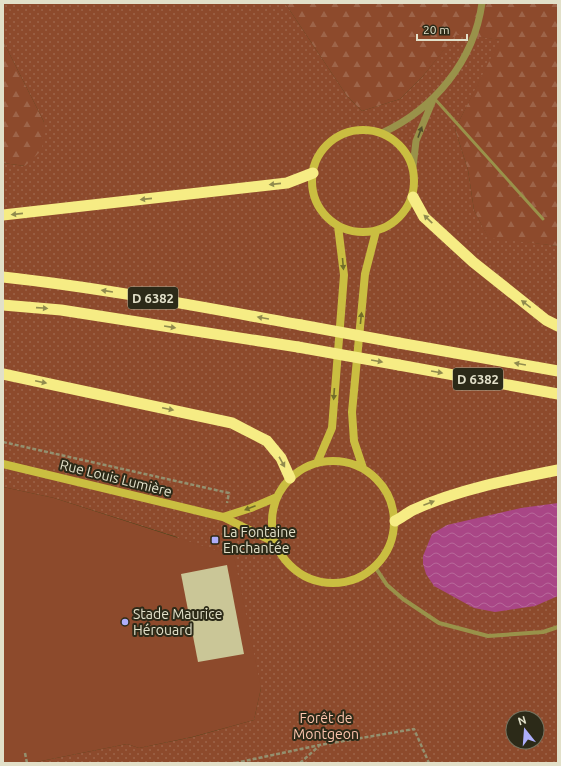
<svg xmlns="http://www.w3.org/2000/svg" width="561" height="766" viewBox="0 0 561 766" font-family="Ubuntu,sans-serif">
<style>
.grass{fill:url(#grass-dots);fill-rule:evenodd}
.forest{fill:url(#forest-firs)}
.garden{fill:#8d4a2c}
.water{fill:url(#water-waves)}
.building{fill:#cac697}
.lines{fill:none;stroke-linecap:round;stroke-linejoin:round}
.path{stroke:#94906f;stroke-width:2.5;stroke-dasharray:4 2;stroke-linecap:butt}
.service{stroke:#99924a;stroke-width:3}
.minor{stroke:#99924a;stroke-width:4}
.tertiary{stroke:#99924a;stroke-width:7}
.secondary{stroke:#cabe41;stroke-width:8}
.trunk{stroke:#f6ec84;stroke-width:11}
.trunk-bridge{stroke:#f6ec84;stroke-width:11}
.oneway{fill:#524e2a}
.oneway2{fill:#918b4e}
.oneway3{fill:#736d2a}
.poi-dot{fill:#aeaefa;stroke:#2c2a18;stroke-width:1.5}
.labels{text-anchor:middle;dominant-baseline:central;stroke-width:4;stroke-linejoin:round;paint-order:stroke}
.shield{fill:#2c2a18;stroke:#aba994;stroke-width:1}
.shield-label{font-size:13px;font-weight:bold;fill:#e2e0c9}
.street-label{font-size:14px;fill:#e2e0c9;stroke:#2c2a18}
.poi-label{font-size:14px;fill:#e2e0c9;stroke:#2c2a18;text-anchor:start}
.park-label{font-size:14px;fill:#fdc5ad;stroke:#2c2a18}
</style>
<defs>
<pattern id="grass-dots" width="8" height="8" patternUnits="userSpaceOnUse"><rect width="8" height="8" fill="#8d4a2c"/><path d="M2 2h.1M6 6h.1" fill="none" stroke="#9d6449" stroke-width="1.8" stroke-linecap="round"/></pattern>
<pattern id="forest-firs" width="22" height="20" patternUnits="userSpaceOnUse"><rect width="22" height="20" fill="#8d4a2c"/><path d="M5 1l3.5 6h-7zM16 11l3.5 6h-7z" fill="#9d6449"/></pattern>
<pattern id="water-waves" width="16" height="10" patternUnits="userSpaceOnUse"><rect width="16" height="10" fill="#a94686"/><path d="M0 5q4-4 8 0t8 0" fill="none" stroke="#b8699b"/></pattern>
</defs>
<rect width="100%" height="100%" fill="#494419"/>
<path class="grass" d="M 3,3 L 285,3 L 347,96 L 362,111 L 400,99 L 423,76 L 457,33 L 501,40 L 455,129 L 468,170 L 474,210 L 488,237 L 558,246 L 558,763 L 31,763 L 127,744 L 139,748 L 193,737 L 254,720 L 261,688 L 177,537 L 54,498 L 3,487 L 3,163 L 25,166 L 44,122 L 3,41 ZM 513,718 L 537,718 L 537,742 L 513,742 Z"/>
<path class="forest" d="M 285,3 L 558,3 L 558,246 L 488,238 L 474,210 L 468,170 L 455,129 L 500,40 L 457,34 L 423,76 L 400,99 L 362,111 L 347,96 Z
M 3,41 L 44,122 L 42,150 L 25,166 L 3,163 Z"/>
<path class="garden" d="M 3,487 L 54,498 L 234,556 L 261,688 L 254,720 L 192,737 L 139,748 L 127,744 L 31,763 L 3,763 Z"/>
<path class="water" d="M 558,503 L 558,596 L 535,606 L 495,612 L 474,608 L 434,586 L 426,574 L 423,564 L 423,556 L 432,534 L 447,525 L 521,508 Z"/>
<path class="building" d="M 227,565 L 244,654 L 198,662 L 181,574 Z"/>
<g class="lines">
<path class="path" d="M 3,442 L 229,493 L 227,503
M 25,753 L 27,763
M 235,763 L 320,745 L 414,729 L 429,763
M 300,763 L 319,746"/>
<path class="service" d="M 434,98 L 543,219"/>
<path class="minor" d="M 375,567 L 387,585 L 403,599 L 439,623 L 488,636 L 543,632 L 558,627"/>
<path class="tertiary" d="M 382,133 C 434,109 474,61 482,3
M 413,167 L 416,141 L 433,100"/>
<path class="secondary" d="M312 181a51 51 0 1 1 102 0a51 51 0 1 1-102 0Z
M272 522a61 61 0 1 1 122 0a61 61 0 1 1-122 0Z
M 317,463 L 332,428 L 344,275 L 338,226
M 3,464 L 223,517 L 274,542
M 363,468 L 354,441 L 352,412 L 365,274 L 376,231
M 223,517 L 251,508 L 277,497"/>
<path class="trunk" d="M 413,197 L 424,217 L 473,262 L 546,320 L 558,326
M 3,215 L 287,183 L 313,173
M 3,277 C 103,288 202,307 301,325
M 3,305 L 61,310 L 298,347
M 399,343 L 558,371
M 399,365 L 558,394
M 3,374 L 232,423 L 267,441 L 281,458 L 290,478
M 395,521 C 401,518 407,513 413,510 C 456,490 512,479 558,470"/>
<path class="trunk-bridge" d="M 301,325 L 399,343
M 298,347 L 399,365"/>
</g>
<defs><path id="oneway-solid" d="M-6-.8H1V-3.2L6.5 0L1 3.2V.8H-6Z"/></defs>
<use class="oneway" href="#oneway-solid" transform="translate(420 132) rotate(-70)"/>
<g class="oneway2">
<use href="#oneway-solid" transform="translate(275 184) rotate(174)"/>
<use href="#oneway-solid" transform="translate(146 199) rotate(174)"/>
<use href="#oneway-solid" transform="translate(17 214) rotate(174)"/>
<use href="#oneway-solid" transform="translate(428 219) rotate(-136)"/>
<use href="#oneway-solid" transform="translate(107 291) rotate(-171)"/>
<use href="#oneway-solid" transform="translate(526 304) rotate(-142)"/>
<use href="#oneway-solid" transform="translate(42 308) rotate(4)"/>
<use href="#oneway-solid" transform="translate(263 318) rotate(-170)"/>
<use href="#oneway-solid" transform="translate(170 327) rotate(9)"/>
<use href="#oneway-solid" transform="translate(377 361) rotate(10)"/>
<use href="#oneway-solid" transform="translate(520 364) rotate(-170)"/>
<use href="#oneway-solid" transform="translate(437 372) rotate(10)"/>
<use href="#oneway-solid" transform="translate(41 382) rotate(12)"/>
<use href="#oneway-solid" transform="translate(168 409) rotate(12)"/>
<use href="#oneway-solid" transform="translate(282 462) rotate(61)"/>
<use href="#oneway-solid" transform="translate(429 503) rotate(-21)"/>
</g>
<g class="oneway3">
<use href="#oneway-solid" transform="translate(343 264) rotate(85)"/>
<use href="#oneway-solid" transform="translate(361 318) rotate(-84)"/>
<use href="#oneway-solid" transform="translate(334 394) rotate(94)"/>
<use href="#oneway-solid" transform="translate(250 508) rotate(159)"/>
</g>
<g class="poi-dot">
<rect x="211" y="536" width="8" height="8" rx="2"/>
<circle cx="125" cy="622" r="4"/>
</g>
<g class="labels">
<g class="shield">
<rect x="128" y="287" width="50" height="22" rx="3"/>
<rect x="453" y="368" width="50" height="22" rx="3"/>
</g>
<g class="shield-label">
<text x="153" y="298">D 6382</text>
<text x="478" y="379">D 6382</text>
</g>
<g class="street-label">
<text transform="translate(116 478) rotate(14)">Rue Louis Lumière</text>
</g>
<g class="poi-label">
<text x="223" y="532">La Fontaine<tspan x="223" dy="16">Enchantée</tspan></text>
<text x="133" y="614">Stade Maurice<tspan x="133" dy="16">Hérouard</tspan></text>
</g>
<g class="park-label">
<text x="326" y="718">Forêt de<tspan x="326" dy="16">Montgeon</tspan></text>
</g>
</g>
<rect width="561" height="766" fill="none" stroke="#e2e0c9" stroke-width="8"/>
<g transform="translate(525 730) rotate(343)"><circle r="19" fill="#2c2a18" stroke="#75735f"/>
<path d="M0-3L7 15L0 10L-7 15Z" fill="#aeaefa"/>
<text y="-6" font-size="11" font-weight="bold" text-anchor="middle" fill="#e2e0c9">N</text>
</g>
<path d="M417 34v6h50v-6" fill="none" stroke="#e2e0c9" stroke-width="2"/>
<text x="423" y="34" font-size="12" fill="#e2e0c9" stroke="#2c2a18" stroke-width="3" paint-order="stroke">20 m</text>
</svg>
